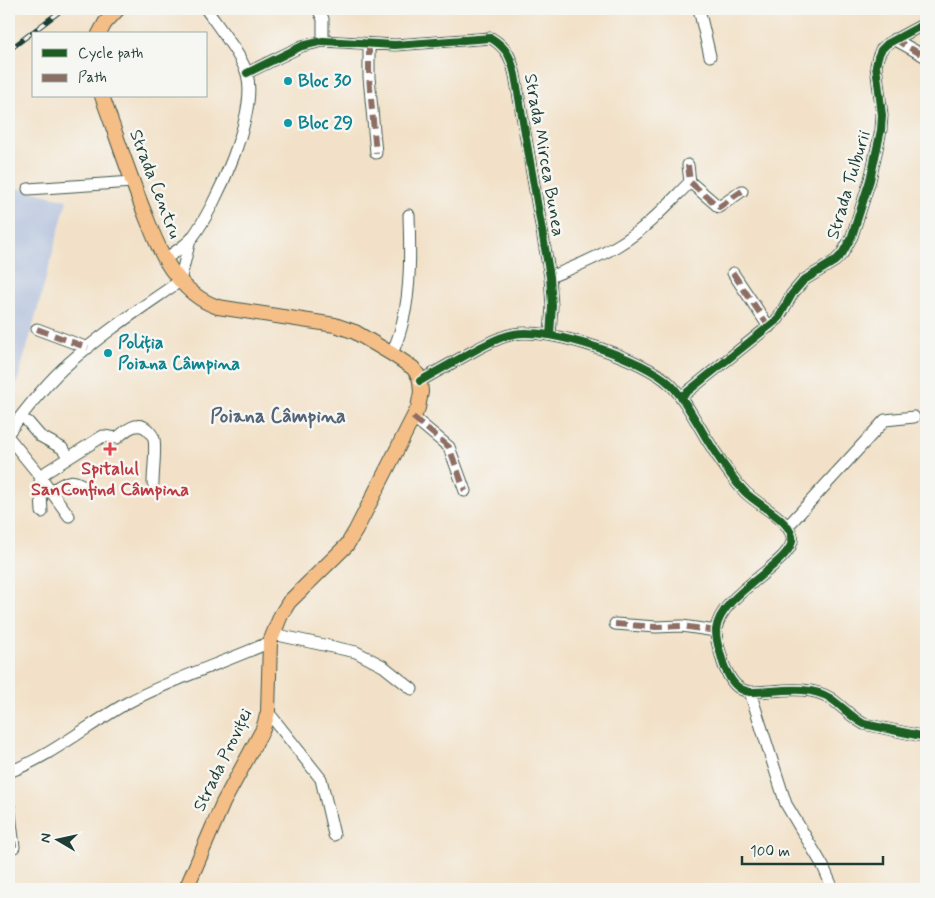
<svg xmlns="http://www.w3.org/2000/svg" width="935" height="898" viewBox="0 0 935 898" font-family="Mynerve,sans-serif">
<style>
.industrial{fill:#b7c5de}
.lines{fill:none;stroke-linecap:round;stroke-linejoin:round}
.minor-casing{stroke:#3f564a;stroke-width:13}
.major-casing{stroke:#3f564a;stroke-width:16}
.minor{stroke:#fff;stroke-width:11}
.major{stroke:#f5be86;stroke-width:14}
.rail-casing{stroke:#1f3d34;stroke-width:5}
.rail{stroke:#f6f6f2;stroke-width:3;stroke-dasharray:9;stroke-linecap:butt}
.quiet{stroke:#8d6e63;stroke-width:6;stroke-dasharray:12 6;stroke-linecap:butt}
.cycleway-casing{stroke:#f6f6f2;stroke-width:11}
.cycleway{stroke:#1b5e20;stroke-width:8}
.culture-dot{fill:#0f9aa8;stroke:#f6f6f2;stroke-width:2}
.health-dot{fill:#e0444e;stroke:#f6f6f2;stroke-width:2}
.labels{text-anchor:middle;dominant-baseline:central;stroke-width:5;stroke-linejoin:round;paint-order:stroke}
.culture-label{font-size:18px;font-weight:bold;fill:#0d838f;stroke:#f6f6f2;text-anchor:start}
.street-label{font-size:18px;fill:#1f3d34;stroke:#f6f6f2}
.health-label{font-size:18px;font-weight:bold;fill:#be3a42;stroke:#f6f6f2}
.quarter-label{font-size:20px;font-weight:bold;fill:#566478;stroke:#f6f6f2}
</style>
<rect width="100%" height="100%" fill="#f6f6f2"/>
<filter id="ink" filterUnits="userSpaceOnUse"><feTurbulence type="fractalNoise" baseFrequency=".02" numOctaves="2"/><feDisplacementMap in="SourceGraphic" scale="10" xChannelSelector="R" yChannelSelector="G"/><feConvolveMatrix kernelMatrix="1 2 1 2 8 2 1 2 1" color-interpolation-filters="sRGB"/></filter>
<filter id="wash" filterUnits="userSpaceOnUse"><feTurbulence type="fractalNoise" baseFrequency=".0096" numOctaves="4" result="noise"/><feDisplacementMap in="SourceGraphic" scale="20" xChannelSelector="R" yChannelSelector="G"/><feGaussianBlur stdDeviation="1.12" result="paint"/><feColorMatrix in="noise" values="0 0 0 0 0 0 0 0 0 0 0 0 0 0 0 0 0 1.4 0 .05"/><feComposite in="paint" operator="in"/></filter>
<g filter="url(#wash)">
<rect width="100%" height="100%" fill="#f2e1c8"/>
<path class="industrial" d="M 9,186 L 67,200 L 32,330 L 9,410 Z"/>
</g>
<g filter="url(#ink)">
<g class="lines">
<g class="minor-casing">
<path id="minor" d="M 318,9 L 323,19 L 323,41
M 699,9 L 710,56
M 926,9 L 926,11
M 894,39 L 926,57
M 369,44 L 369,77 L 376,153
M 247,73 L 302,46 L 323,41 L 395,45 L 491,38 C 507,48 511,57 515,75 L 550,277 L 552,306 L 550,335
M 688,165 L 690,182 L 719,207 L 742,191
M 28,189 L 133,182
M 165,259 C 173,253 185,246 192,238 C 216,206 258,113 247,74 C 242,56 217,25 206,9
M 733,273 L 769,327
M 550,277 C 574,267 598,258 620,244 C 647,228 668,204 690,182
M 37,329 L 88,348
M 392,354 C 396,343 401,332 403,320 C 411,290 410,247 409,215
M 420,381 C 439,370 459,359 479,348 C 491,342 501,336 514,334 C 550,327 644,359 670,384 C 682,395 689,410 698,424 C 708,442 719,459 731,475 C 735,481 740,487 745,492 C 758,505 787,518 792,536 C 798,561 720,592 716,630 C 716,637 718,646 720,652 C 722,658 723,665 726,670 C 731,681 737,690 750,692 C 775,692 808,684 830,698 C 842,706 851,717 864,724 L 926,737
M 681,397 L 778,319 L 792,294 L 804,280 L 835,261 L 842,254 L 852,236 L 870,180 L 881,130 L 882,115 L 876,66 L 878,57 L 881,50 L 887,44 L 926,23
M 413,417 L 449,447 L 465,491
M 28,422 L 40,436 L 62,448 L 69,457
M 9,432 C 26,409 47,382 69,363 C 104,332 143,307 180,281 L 190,240
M 9,438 L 40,476 L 103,436 L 117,438 C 125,431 137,420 147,429 C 150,432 153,435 154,439 C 156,449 153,472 153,483
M 40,476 L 69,516
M 40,476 L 42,512
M 51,491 C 65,483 70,476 85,487
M 787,527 L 885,420 L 914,417
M 615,624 L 656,627 L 682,626 L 716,631
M 273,634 L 356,652 L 383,666 L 412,689
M 750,692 L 786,804 L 823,866 L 833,889
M 268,712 L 321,779 L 334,835
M 9,772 C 51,756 88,725 127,703 C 172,679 223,663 270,642
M 9,806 L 14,847"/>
</g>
<g class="major-casing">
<path id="major" d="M 99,34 L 105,23 L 118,9
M 102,96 C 115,132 127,168 141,204 C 150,226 158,250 171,269 C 183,286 199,301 218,307 L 335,325 L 355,332 L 392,354 L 413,368 L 418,375 L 420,381 L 421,392 L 418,408 L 356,530 L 347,545 L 289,602 L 281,615 L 270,642 L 268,712 L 263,729 L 223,803 L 186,889"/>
</g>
<use href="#minor" class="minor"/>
<use href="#major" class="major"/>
<g class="rail-casing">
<path id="rail" d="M 9,50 L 63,9"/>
</g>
<use href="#rail" class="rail"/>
<path class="quiet" d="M 894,39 L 926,57
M 369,44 L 369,77 L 376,153
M 688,165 L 690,182 L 719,207 L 742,191
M 733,273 L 769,327
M 37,329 L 88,348
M 413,417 L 449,447 L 465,491
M 615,624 L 656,627 L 682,626 L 716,631
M 9,806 L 14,847"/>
<g class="cycleway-casing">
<path id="cycleway" d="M 247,73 L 302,46 L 323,41 L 395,45 L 491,38 C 507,48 511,57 515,75 L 550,277 L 552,306 L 550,335
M 420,381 C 439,370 459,359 479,348 C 491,342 501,336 514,334 C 550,327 644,359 670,384 C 682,395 689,410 698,424 C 708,442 719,459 731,475 C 735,481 740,487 745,492 C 758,505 787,518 792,536 C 798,561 720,592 716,630 C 716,637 718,646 720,652 C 722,658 723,665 726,670 C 731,681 737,690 750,692 C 775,692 808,684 830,698 C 842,706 851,717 864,724 L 926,737
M 681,397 L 778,319 L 792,294 L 804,280 L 835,261 L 842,254 L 852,236 L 870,180 L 881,130 L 882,115 L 876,66 L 878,57 L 881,50 L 887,44 L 926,23"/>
</g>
<use href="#cycleway" class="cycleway"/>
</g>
</g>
<g class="culture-dot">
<circle cx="288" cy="81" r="5"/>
<circle cx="288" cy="123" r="5"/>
<circle cx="108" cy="353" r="5"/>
</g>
<path class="health-dot" d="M107.5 441.5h5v5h5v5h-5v5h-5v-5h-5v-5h5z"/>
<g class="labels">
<g class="culture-label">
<text x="298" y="81">Bloc 30</text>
<text x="298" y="123">Bloc 29</text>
<text x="118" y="343">Poliția<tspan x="118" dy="21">Poiana Câmpina</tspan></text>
</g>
<g class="street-label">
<text transform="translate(544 155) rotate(80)">Strada Mircea Bunea</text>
<text transform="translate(155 184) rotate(69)">Strada Centru</text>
<text transform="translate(849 185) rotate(-73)">Strada Tulburii</text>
<text transform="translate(223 760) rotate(-64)">Strada Proviței</text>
</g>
<g class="health-label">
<text x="110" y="469">Spitalul<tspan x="110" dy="21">SanConfind Câmpina</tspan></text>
</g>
<g class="quarter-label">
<text x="278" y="416">Poiana Câmpina</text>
</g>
</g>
<rect width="935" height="898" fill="none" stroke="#f6f6f2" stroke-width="30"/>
<rect x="32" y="32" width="175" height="65" fill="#f6f6f2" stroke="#a0aca6"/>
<rect x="42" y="49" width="25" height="8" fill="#1b5e20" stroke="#a0aca6"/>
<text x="78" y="58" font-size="15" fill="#1f3d34">Cycle path</text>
<rect x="42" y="74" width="25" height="8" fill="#8d6e63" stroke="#a0aca6"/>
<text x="78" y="82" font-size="15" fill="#1f3d34">Path</text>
<g transform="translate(58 840) rotate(279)" stroke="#f6f6f2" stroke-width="4" paint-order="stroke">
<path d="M0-4L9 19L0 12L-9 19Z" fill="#1f3d34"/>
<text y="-8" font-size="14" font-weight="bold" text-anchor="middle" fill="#1f3d34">N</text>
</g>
<path d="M742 856v8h141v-8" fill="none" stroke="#1f3d34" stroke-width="2.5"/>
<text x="750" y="856" font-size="15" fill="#1f3d34" stroke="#f6f6f2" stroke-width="4" paint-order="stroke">100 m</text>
</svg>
